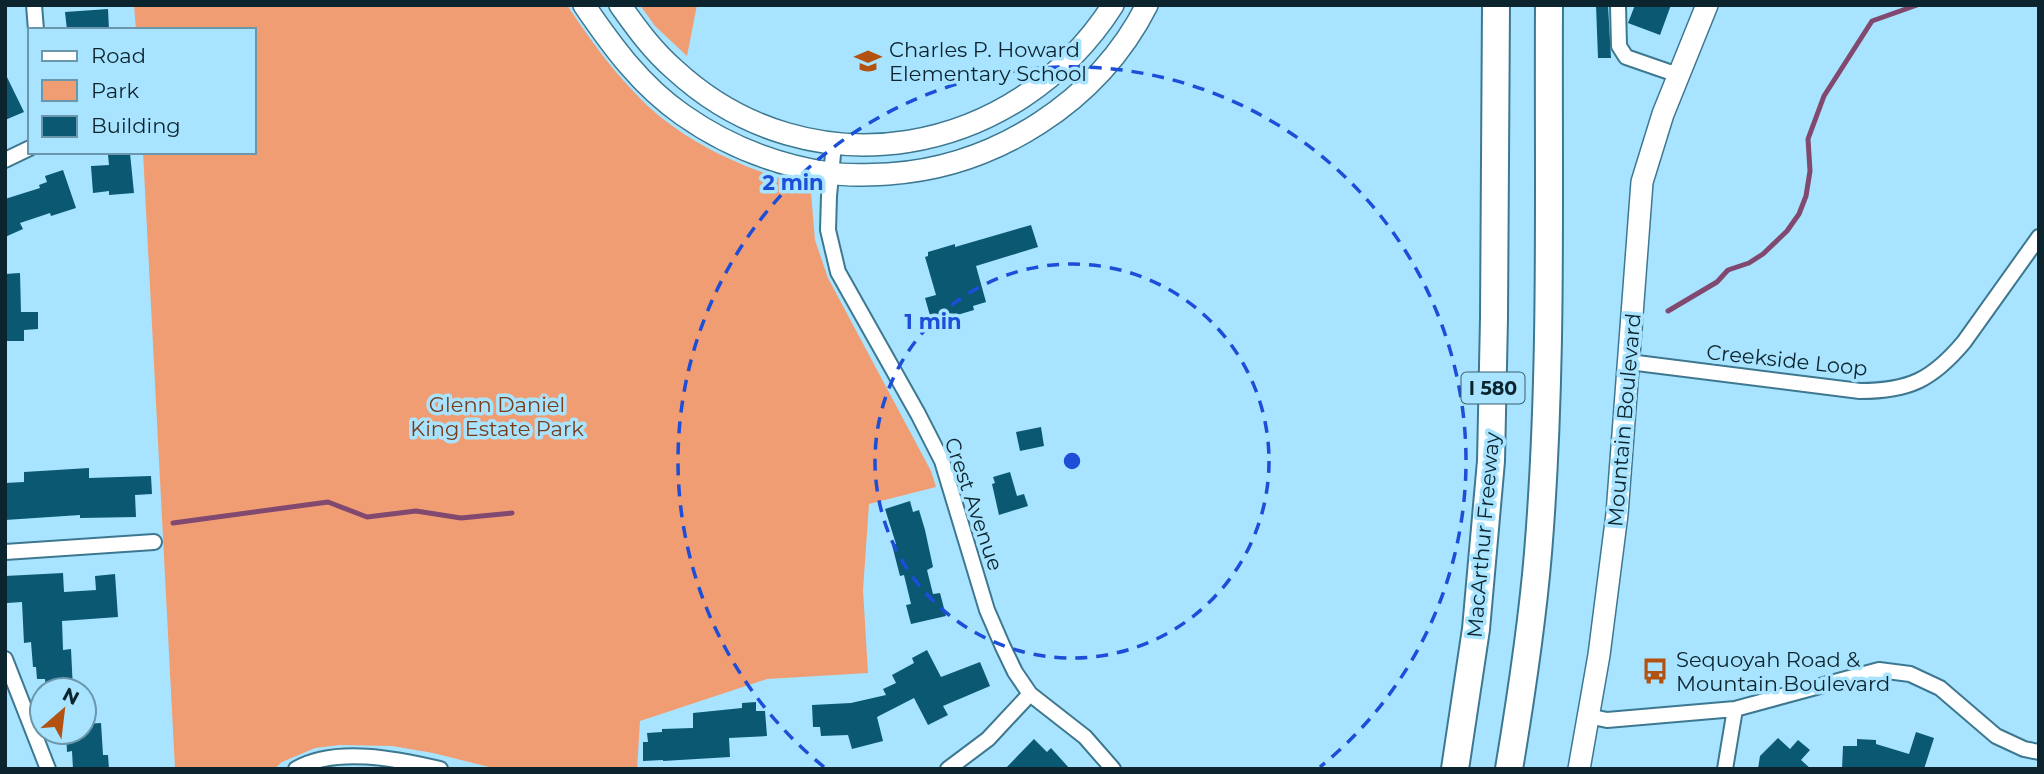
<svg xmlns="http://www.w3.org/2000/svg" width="2044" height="774" viewBox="0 0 2044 774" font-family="Montserrat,sans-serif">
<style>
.green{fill:#f19d73}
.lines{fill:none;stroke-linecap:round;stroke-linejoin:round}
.stream{stroke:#824970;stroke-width:5}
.building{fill:#0a5872}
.street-casing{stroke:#3e7890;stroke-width:18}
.secondary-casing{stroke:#3e7890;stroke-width:24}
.highway-casing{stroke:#3e7890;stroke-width:30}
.street{stroke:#fff;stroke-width:14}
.secondary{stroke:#fff;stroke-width:21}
.highway{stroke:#fff;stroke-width:26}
.ring{fill:none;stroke:#1d4ed8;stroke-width:3.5;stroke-dasharray:12 9}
.labels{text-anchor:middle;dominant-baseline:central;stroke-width:7;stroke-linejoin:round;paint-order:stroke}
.shield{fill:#a8e4ff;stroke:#3b5e6d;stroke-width:2}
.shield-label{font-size:19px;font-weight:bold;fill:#0c242e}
.poi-label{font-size:21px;fill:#0c242e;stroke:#a8e4ff;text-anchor:start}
.street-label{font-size:21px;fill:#0c242e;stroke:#a8e4ff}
.park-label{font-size:21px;fill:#793c19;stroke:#a8e4ff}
.centre{fill:#1d4ed8;stroke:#a8e4ff;stroke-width:3.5}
.ring-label{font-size:21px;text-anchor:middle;font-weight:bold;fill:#1d4ed8;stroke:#a8e4ff;stroke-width:7;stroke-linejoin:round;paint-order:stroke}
</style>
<rect width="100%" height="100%" fill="#a8e4ff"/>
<path class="green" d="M 134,5 L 567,5 C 587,35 608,65 633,91 C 676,138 736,166 796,183 L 803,186 L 811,193 L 815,240 L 828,278 L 931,471 L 936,487 L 869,504 L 863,590 L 868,673 L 767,679 L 640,721 L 637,769 L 497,769 L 433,753 L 392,746 L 340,745 L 315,748 L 282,762 L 274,769 L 175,769 L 143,152 L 254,152 L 254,30 L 136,30 Z
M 640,5 L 697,5 L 687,56 L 655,26 Z"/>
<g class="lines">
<path class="stream" d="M 1668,311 L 1717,282 L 1728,270 L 1749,263 L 1763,254 L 1787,231 L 1799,214 L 1806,196 L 1810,171 L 1808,139 L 1824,96 L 1872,21 L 1917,5
M 173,523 L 328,502 L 367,517 L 416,511 L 461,518 L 512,513"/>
</g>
<path class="building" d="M 1596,5 L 1608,5 L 1611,58 L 1598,58 Z
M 1635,5 L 1671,5 L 1660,35 L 1628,23 Z
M 108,9 L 109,30 L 67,30 L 65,12 Z
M 5,73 L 24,112 L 5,120 Z
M 130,153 L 134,193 L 109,195 L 109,191 L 93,193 L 91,166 L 109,165 L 108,155 Z
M 63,170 L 76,208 L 51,216 L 50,213 L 20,223 L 23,229 L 5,237 L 5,199 L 40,188 L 39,185 L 47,182 L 45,176 Z
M 1031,225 L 1038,247 L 976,266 L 986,302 L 973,306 L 974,310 L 947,318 L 946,314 L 931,319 L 925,298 L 936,295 L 925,257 L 928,256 L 928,252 L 955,244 L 955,247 Z
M 20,273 L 21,312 L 38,312 L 38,329 L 24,330 L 24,341 L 5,341 L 5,274 Z
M 1041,427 L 1044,446 L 1020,451 L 1016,432 Z
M 89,468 L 89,478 L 151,476 L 152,494 L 135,495 L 136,517 L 80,518 L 80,515 L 5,520 L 5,483 L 24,482 L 24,472 Z
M 1010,472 L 1017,496 L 1024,494 L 1028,506 L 999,515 L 992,484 L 995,483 L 993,477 Z
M 910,501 L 913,512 L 919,510 L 925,530 L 933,567 L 927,570 L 933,594 L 940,593 L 946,616 L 911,624 L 906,605 L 911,604 L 904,575 L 900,576 L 892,545 L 896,544 L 885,509 Z
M 63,573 L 64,592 L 96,590 L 95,576 L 115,574 L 118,617 L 62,621 L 63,650 L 71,649 L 73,690 L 46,690 L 45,679 L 37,679 L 36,667 L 33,667 L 31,642 L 24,643 L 22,602 L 7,603 L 5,576 Z
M 927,650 L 941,677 L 980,662 L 990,686 L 943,706 L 948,715 L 928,725 L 914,698 L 877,717 L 883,741 L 852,749 L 848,735 L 821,736 L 820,727 L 813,727 L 812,705 L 851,703 L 886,695 L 883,689 L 896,683 L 892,675 L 914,663 L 912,658 Z
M 756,702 L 756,711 L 765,711 L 767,736 L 729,738 L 730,757 L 663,761 L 663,760 L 643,761 L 643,742 L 648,742 L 647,733 L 662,732 L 662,729 L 693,728 L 693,713 L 742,708 L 742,703 Z
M 101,723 L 103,755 L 108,755 L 109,769 L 73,769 L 72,751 L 67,752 L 66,732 L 84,732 L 84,724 Z
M 1916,732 L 1934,738 L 1924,769 L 1842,769 L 1843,746 L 1857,746 L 1857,739 L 1876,740 L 1876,744 L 1909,754 Z
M 1778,738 L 1790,749 L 1798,740 L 1810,750 L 1801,760 L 1811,769 L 1758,769 L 1760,756 Z
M 1034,739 L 1047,752 L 1051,748 L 1070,769 L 1005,769 Z"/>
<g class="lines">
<g class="street-casing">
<path id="street" d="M 34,5 L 36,30
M 1618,5 L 1619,46 L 1626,57 L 1678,75
M 834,144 L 829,196 L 828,230 L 838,272 L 918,414 L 942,461 L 987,610 L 1003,647 L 1015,672 L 1030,694 L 1085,737 L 1113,769
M 5,160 L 30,148
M 1629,362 L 1860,391 C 1909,391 1932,380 1964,342 L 2039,237
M 5,552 L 154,542
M 5,659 L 48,769
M 1588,716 L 1607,720 L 1735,709 L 1879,670 L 1910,674 L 1940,688 L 1996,736 L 2024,749 L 2039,752
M 296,769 C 335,746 398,759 440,769
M 948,769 L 988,739 L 1030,694
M 1725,769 L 1735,709"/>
</g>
<g class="secondary-casing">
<path id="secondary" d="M 584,5 C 612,46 641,86 683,115 C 727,146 776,165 829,173 C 848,176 868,175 888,174 C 995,167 1098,102 1147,5
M 620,5 C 637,29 653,51 675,70 C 811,195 1016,157 1113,5
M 1579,769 L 1599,655 L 1617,514 L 1642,182 L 1663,114 L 1707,5"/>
</g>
<g class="highway-casing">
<path id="highway" d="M 1455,769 L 1476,629 L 1491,461 L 1494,318 L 1496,5
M 1509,769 C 1521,697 1532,625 1538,553 C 1553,371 1548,188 1549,5"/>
</g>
<use href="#street" class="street"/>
<use href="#secondary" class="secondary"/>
<use href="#highway" class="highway"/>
</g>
<g class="ring">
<circle cx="1072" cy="461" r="197"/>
<path d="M824 767A394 394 0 1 1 1320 767"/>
</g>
<defs>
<g id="school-bare" transform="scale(2.1)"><path d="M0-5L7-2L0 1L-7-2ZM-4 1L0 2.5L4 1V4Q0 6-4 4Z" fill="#b25110" stroke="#a8e4ff" stroke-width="2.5" paint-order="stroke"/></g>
<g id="bus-bare" transform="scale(2.1)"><path d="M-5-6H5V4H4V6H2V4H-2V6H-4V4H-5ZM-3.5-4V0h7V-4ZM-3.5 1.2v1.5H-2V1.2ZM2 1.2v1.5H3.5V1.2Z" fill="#b25110" stroke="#a8e4ff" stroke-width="2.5" paint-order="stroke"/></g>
</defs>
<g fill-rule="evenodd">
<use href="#school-bare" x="868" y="61"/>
<use href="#bus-bare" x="1655" y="671"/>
</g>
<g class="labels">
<rect class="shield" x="1461.5" y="372.5" width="63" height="31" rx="5"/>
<g class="shield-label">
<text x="1493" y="388">I 580</text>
</g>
<g class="poi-label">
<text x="889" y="49">Charles P. Howard<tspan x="889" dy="24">Elementary School</tspan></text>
<text x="1676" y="659">Sequoyah Road &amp;<tspan x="1676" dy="24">Mountain Boulevard</tspan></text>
</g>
<g class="street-label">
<text transform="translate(1787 360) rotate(6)">Creekside Loop</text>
<text transform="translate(1624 420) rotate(-85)">Mountain Boulevard</text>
<text transform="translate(974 504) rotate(71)">Crest Avenue</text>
<text transform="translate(1483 535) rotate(-85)">MacArthur Freeway</text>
</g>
<g class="park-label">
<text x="497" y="404">Glenn Daniel<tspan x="497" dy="24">King Estate Park</tspan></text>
</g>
</g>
<circle cx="1072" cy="461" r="10" class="centre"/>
<g class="ring-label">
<text x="793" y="190">2 min</text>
<text x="933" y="329">1 min</text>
</g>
<rect width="2044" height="774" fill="none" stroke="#0c242e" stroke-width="14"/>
<rect x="28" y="28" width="228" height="126" fill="#a8e4ff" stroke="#6a97ab" stroke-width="2"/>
<rect x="42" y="51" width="35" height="10" fill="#ffffff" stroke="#6a97ab" stroke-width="2"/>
<text x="91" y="63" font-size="21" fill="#0c242e">Road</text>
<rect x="42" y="80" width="35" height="21" fill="#f19d73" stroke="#6a97ab" stroke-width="2"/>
<text x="91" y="98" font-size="21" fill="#0c242e">Park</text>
<rect x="42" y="116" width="35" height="21" fill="#0a5872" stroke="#6a97ab" stroke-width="2"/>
<text x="91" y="133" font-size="21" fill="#0c242e">Building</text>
<g transform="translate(63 711) rotate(28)"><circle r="33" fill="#a8e4ff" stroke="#6a97ab" stroke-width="2"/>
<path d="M0-5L12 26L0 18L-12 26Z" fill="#b25110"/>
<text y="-10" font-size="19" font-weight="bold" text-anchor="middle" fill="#0c242e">N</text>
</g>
</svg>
